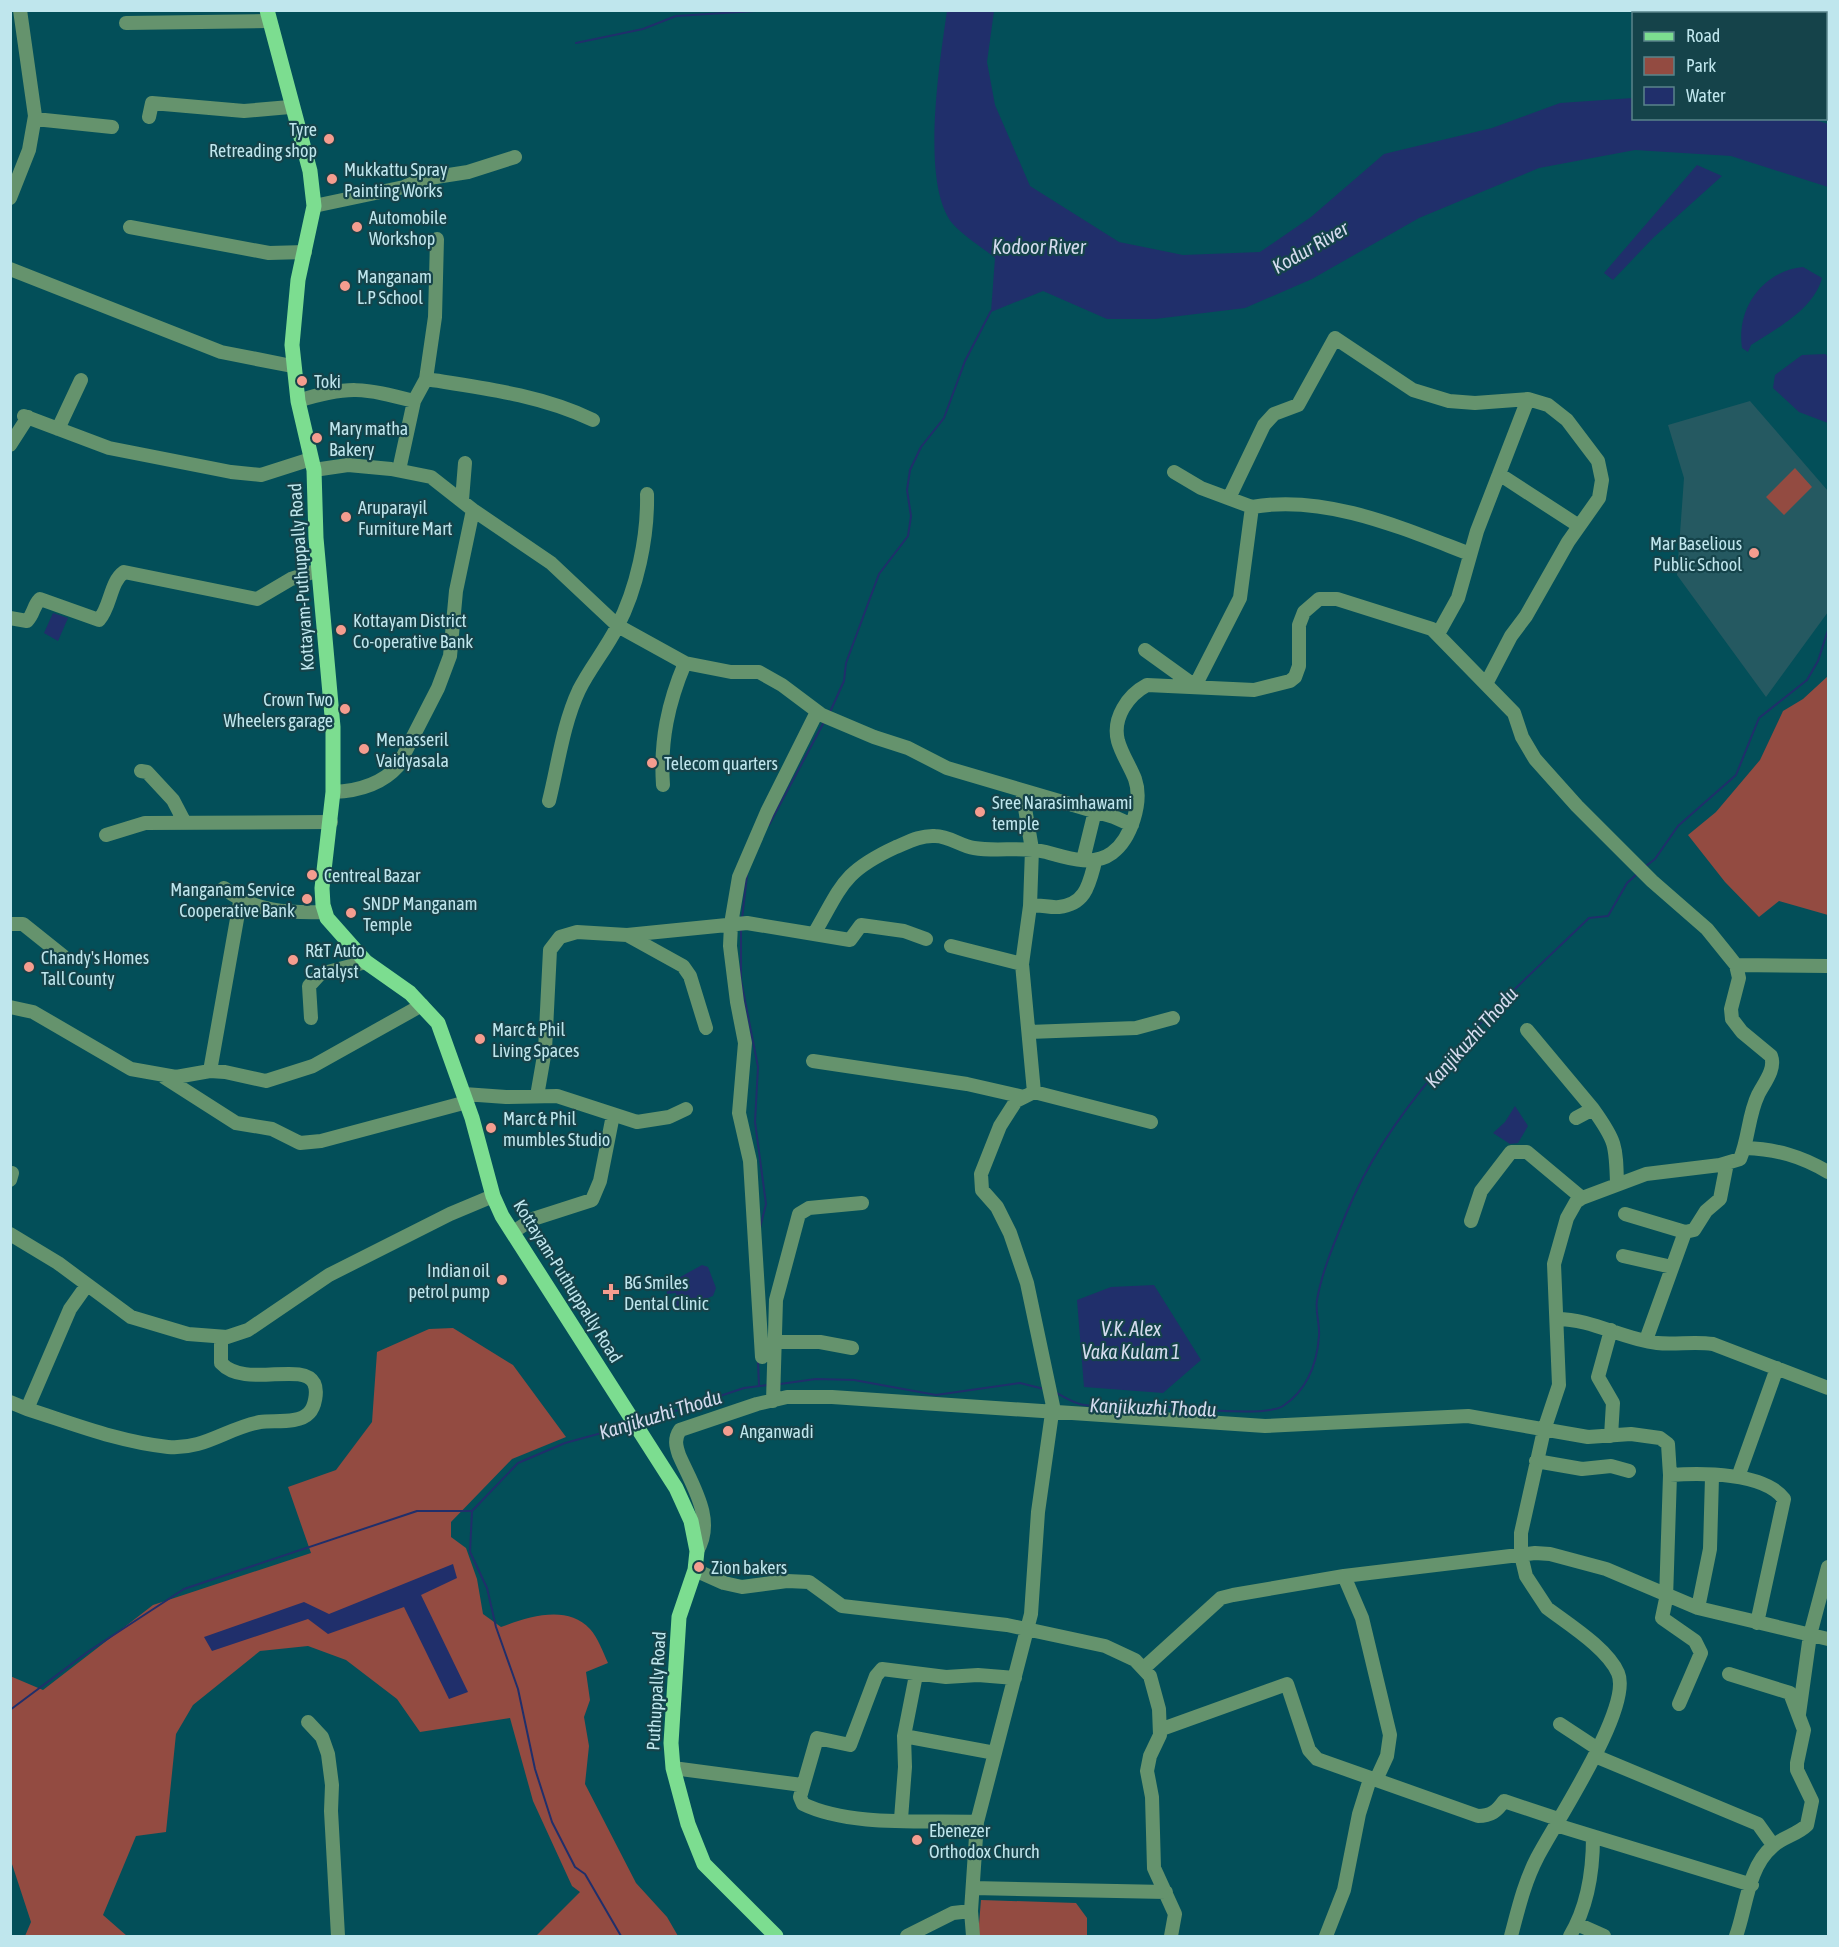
<svg xmlns="http://www.w3.org/2000/svg" width="1839" height="1947" viewBox="0 0 1839 1947" font-family="'Asap Condensed',sans-serif">
<style>
.built{fill:#255961}
.green{fill:#934b41}
.water{fill:#202f6b}
.lines{fill:none;stroke-linecap:round;stroke-linejoin:round}
.stream{stroke:#202f6b;stroke-width:2}
.minor{stroke:#65936d;stroke-width:14}
.major{stroke:#7cdd90;stroke-width:15}
.poi-dot{fill:#f59d8f;stroke:#15434a;stroke-width:2}
.labels{text-anchor:middle;dominant-baseline:central;stroke-width:4.5;stroke-linejoin:round;paint-order:stroke}
.poi-label{font-size:18px;fill:#bfe6ed;stroke:#15434a;text-anchor:start}
.street-label{font-size:18px;fill:#bfe6ed;stroke:#15434a}
.water-label{font-size:20px;font-style:italic;fill:#d4dbee;stroke:#15434a}
</style>
<rect width="100%" height="100%" fill="#034f59"/>
<path class="built" d="M 1750,401 L 1828,491 L 1828,612 L 1766,697 L 1677,575 L 1684,478 L 1668,425 Z"/>
<path class="green" d="M 1795,468 L 1812,487 L 1784,515 L 1766,497 Z
M 1828,676 L 1828,915 L 1779,901 L 1759,917 L 1725,882 L 1688,835 L 1716,812 L 1760,760 L 1783,711 L 1803,699 Z
M 453,1328 L 513,1365 L 566,1437 L 512,1459 L 451,1522 L 451,1537 L 466,1548 L 477,1579 L 483,1614 L 501,1627 C 528,1617 567,1604 590,1629 C 598,1638 603,1652 608,1663 L 586,1672 L 590,1700 L 584,1717 L 589,1746 L 585,1784 L 636,1883 L 667,1917 L 678,1936 L 536,1936 L 580,1892 L 572,1886 L 533,1801 L 510,1718 L 420,1732 L 397,1699 L 346,1660 L 308,1646 L 260,1651 L 193,1705 L 176,1734 L 166,1832 L 136,1836 L 103,1915 L 127,1936 L 25,1936 L 31,1922 L 11,1861 L 10,1676 L 43,1690 L 153,1605 L 311,1553 L 288,1487 L 336,1470 L 372,1422 L 377,1352 L 429,1329 Z
M 981,1900 L 1076,1903 L 1087,1918 L 1087,1936 L 978,1936 Z"/>
<path class="water" d="M 947,11 L 994,11 L 987,62 L 995,105 L 1030,186 L 1119,242 L 1183,255 L 1260,252 L 1311,217 L 1384,154 L 1492,128 L 1560,103 L 1633,98 L 1634,118 L 1812,119 L 1828,124 L 1828,187 L 1731,156 L 1635,150 L 1539,168 L 1419,218 L 1312,279 L 1245,308 L 1155,319 L 1107,319 L 1043,291 L 991,312 L 995,258 C 982,247 963,236 952,223 C 920,182 940,60 947,11 Z
M 1697,165 L 1722,176 L 1653,238 L 1613,280 L 1604,273 Z
M 1803,267 L 1822,278 C 1814,309 1776,329 1751,345 L 1748,352 L 1742,348 C 1736,308 1763,271 1803,267 Z
M 1825,354 L 1828,356 L 1828,423 L 1799,412 L 1773,388 L 1775,375 L 1802,355 Z
M 53,613 L 68,618 L 58,641 L 44,633 Z
M 1515,1106 L 1528,1126 L 1518,1143 L 1510,1144 L 1493,1133 L 1505,1122 Z
M 702,1265 L 708,1267 L 716,1288 L 713,1296 L 678,1309 L 671,1299 L 676,1297 L 676,1293 L 667,1294 L 665,1277 L 673,1281 Z
M 1154,1285 L 1201,1360 L 1163,1393 L 1084,1387 L 1077,1300 L 1111,1287 Z
M 453,1564 L 457,1578 L 421,1595 L 468,1692 L 449,1699 L 404,1607 L 328,1634 L 308,1619 L 212,1651 L 204,1637 L 304,1602 L 329,1614 Z"/>
<g class="lines">
<path class="stream" d="M 1813,14 L 1814,10
M 576,43 L 643,29 L 676,16 L 773,10
M 830,712 L 844,681 L 846,663 L 879,574 L 908,536 L 911,516 L 907,490 L 910,470 L 921,447 L 944,418 L 965,361 L 991,311
M 769,825 L 824,722
M 1646,866 L 1655,859 L 1678,826 L 1736,775 L 1759,718 L 1807,680 L 1818,661 L 1828,630
M 742,919 L 747,875
M 741,928 L 741,980 L 758,1067 L 755,1122 L 766,1204 L 760,1228
M 758,1362 L 759,1386
M 780,1384 L 816,1379 L 854,1380 L 936,1395 L 1020,1383 L 1044,1389
M 1055,1392 C 1064,1397 1075,1404 1084,1405 C 1099,1407 1115,1404 1130,1404 C 1159,1405 1263,1419 1283,1406 C 1307,1390 1317,1364 1319,1336 C 1320,1324 1315,1312 1317,1300 C 1322,1271 1335,1241 1346,1214 C 1395,1094 1498,1006 1589,918 L 1608,916 L 1627,883 L 1637,874
M 642,1422 L 744,1388 L 768,1385
M 10,1710 L 89,1651 L 184,1589 L 417,1511 L 472,1511
M 621,1936 L 585,1874 L 575,1867 L 552,1822 L 535,1769 L 518,1689 L 496,1627 L 487,1588 L 470,1552 L 472,1511 L 518,1463 L 565,1443 L 631,1425"/>
<path class="minor" d="M 126,23 L 269,21
M 149,117 L 152,103 L 244,111 L 290,107
M 35,119 L 112,127
M 10,198 L 29,150 L 35,116 L 20,10
M 314,206 L 404,187 L 423,179 L 468,172 L 515,157
M 130,227 L 269,253 L 305,252
M 10,269 L 221,352 L 292,366
M 426,379 C 483,388 541,395 593,420
M 298,401 C 348,385 364,388 414,401
M 24,416 L 109,448 L 231,472 L 261,475 L 311,459
M 58,429 L 81,380
M 10,445 L 28,417
M 314,470 L 348,465 L 391,469 L 431,477 L 473,510 L 551,563 L 618,626 L 685,663 L 731,672 L 759,672 L 782,685 L 822,715 L 874,737 L 908,748 L 947,768 L 1114,817 L 1132,825
M 399,470 L 414,401 L 426,379 L 435,317 L 437,239
M 1174,472 L 1201,488 L 1252,507
M 1499,474 L 1579,526
M 1229,498 L 1264,425 L 1274,414 L 1298,405 L 1335,338 L 1413,390 L 1449,401 L 1475,403 L 1528,399 L 1548,405 L 1567,420 L 1598,461 L 1602,480 L 1599,498 L 1568,542 L 1526,616 L 1511,636 L 1486,684
M 462,500 L 465,463
M 10,618 L 27,621 C 34,614 33,606 40,599 L 99,620 C 111,606 110,582 124,572 L 257,599 L 291,579 L 319,570
M 1438,634 L 1458,598 L 1477,531 L 1528,399
M 1145,650 L 1195,686 L 1240,598 L 1252,507 C 1326,494 1402,528 1470,554
M 141,771 L 147,772 L 173,800 L 185,823
M 663,785 C 660,741 668,703 685,663
M 1022,791 L 1032,849 L 1030,906
M 333,792 C 357,791 382,784 398,766 L 438,688 L 450,656 L 456,591 L 473,510
M 549,801 C 558,765 563,724 579,690 C 590,668 606,649 617,627 C 637,589 648,537 647,494
M 106,835 L 145,823 L 331,822
M 1083,860 L 1095,811
M 224,888 C 253,912 289,913 325,912
M 10,924 L 23,924 L 63,956
M 814,934 C 842,886 842,872 896,847 C 908,842 921,835 935,836 C 949,836 961,846 974,848 C 998,852 1022,846 1046,852 C 1068,858 1093,867 1112,853 C 1131,839 1143,802 1135,779 C 1130,766 1122,755 1118,741 C 1112,718 1128,695 1147,685 L 1254,690 L 1290,681 L 1295,677 L 1299,666 L 1299,625 L 1304,612 L 1319,599 L 1337,599 L 1432,629 L 1514,713 L 1522,737 L 1535,759 L 1577,806 L 1652,881 L 1707,929 L 1728,955 L 1736,965 L 1739,978 L 1731,1009 L 1732,1019 L 1742,1032 L 1771,1056 C 1776,1069 1764,1083 1758,1095 C 1748,1116 1749,1138 1740,1159 L 1720,1165 L 1646,1174 L 1582,1198 L 1576,1202 L 1567,1218 L 1554,1264 L 1559,1385 L 1544,1430 L 1521,1533 L 1521,1555 L 1526,1576 L 1547,1608 C 1568,1624 1607,1648 1618,1673 C 1633,1707 1555,1823 1537,1858 C 1524,1883 1518,1910 1511,1936
M 627,935 L 683,966 L 690,976 L 706,1028
M 951,946 L 1022,964
M 1736,965 L 1828,966
M 10,1007 L 33,1012 L 131,1069 L 176,1077 L 210,1071 L 225,1072 L 266,1081 L 313,1066 L 422,1005
M 311,1018 L 309,986 L 320,974 L 366,962
M 1527,1030 L 1593,1109
M 1029,1032 L 1136,1028 L 1173,1018
M 813,1061 L 967,1084 L 1024,1097
M 210,1071 L 240,902
M 164,1077 L 236,1123 L 272,1129 L 300,1143 L 321,1141 L 467,1102
M 1034,1092 L 1151,1122
M 464,1094 L 506,1097 L 557,1096 L 637,1122 L 669,1117 L 686,1109
M 537,1096 L 545,1050 L 550,950 L 560,937 L 577,932 L 627,935 L 747,923 L 850,940 L 861,925 L 904,931 L 926,939
M 1576,1118 L 1593,1109 C 1616,1141 1616,1145 1617,1184
M 1745,1148 C 1776,1149 1801,1156 1828,1172
M 10,1180 L 12,1173
M 1625,1214 L 1685,1232 L 1646,1340
M 1471,1221 L 1481,1191 L 1511,1152 L 1527,1152 L 1582,1198
M 513,1232 L 533,1219 L 592,1200 L 600,1181 L 613,1115
M 1685,1232 L 1694,1230 L 1706,1211 L 1720,1199 L 1727,1163
M 10,1234 L 58,1263 L 131,1317 L 188,1334 L 227,1337 L 248,1330 L 329,1275 L 450,1214 L 493,1196
M 1623,1256 L 1672,1267
M 1557,1319 C 1592,1319 1622,1339 1657,1343 C 1676,1345 1694,1341 1713,1344 L 1828,1388
M 775,1342 L 820,1342 L 852,1348
M 762,1357 L 750,1161 L 739,1113 L 745,1043 L 737,1002 L 730,946 L 731,924 L 739,877 L 767,812 L 817,712
M 773,1401 L 776,1300 L 799,1214 L 809,1208 L 862,1203
M 10,1402 L 27,1409 L 70,1309 L 87,1285
M 27,1409 C 74,1424 119,1442 168,1447 C 204,1450 227,1428 260,1422 C 274,1420 299,1424 309,1413 C 315,1407 318,1391 314,1383 C 302,1361 245,1389 221,1363 L 221,1337
M 1611,1436 L 1613,1403 L 1598,1377 L 1611,1330
M 1536,1461 L 1582,1469 L 1611,1466 L 1629,1471
M 1670,1475 C 1701,1473 1764,1472 1784,1499 L 1757,1623
M 1738,1477 L 1777,1368
M 697,1551 C 716,1520 692,1485 679,1455 C 676,1446 674,1439 680,1430 L 757,1404 L 787,1397 L 832,1397 L 1265,1426 L 1468,1416 L 1588,1437 L 1631,1434 L 1660,1438 L 1668,1444 L 1670,1475 L 1666,1599 L 1662,1618 L 1695,1641 L 1701,1653 L 1679,1704
M 695,1570 L 724,1583 L 742,1587 L 787,1581 L 809,1582 L 842,1606 L 1007,1625 L 1105,1646 L 1135,1660 L 1150,1676 L 1159,1709 L 1160,1735 L 1150,1756 L 1147,1771 L 1152,1797 L 1154,1868 L 1175,1914 L 1171,1936
M 1344,1576 L 1362,1618 L 1390,1735 L 1387,1756 L 1376,1780
M 1698,1608 L 1710,1549 L 1712,1477
M 1144,1668 L 1221,1598 L 1233,1595 L 1344,1576 L 1535,1553 L 1550,1554 L 1606,1569 L 1698,1608 L 1828,1639
M 1729,1674 L 1790,1693 L 1804,1730 L 1797,1763 L 1797,1770 L 1812,1801 L 1807,1825 C 1797,1835 1782,1837 1772,1847 C 1748,1867 1746,1909 1736,1936
M 1799,1714 L 1810,1635 L 1828,1567
M 308,1722 L 322,1737 L 328,1754 L 332,1785 L 331,1811 L 338,1936
M 1560,1724 L 1598,1749
M 1162,1729 L 1287,1684 L 1309,1750 L 1317,1759 L 1478,1816 C 1491,1816 1497,1811 1504,1801 L 1558,1819
M 904,1736 L 995,1753
M 1595,1756 L 1758,1824 L 1773,1845
M 673,1768 L 802,1785
M 901,1819 L 905,1767 L 904,1736 L 916,1675
M 977,1822 C 925,1820 850,1827 803,1804 L 800,1797 L 817,1738 L 850,1745 L 876,1676 L 882,1669 L 946,1677 L 978,1675 L 1015,1678
M 1556,1825 L 1752,1885
M 973,1888 L 1166,1892
M 1577,1924 L 1604,1936
M 907,1936 L 953,1913 L 971,1911
M 973,1936 L 971,1911 L 977,1822 L 1031,1614 L 1038,1512 L 1053,1406 L 1027,1283 L 1010,1233 L 997,1207 L 982,1190 L 981,1174 L 1000,1126 L 1016,1101 L 1034,1092 L 1022,964 L 1030,906 C 1040,904 1049,908 1059,907 C 1086,904 1089,884 1095,862
M 1326,1936 L 1344,1890 L 1359,1814 L 1370,1779
M 1570,1936 C 1588,1906 1593,1872 1593,1837"/>
<path class="major" d="M 267,10 L 310,171 L 314,206 L 298,280 L 292,345 L 298,401 L 314,470 L 316,538 L 333,727 L 333,792 L 322,888 L 323,905 L 327,918 L 366,962 L 410,993 L 438,1023 L 472,1118 L 493,1196 L 502,1216 L 676,1488 L 691,1521 L 697,1551 L 695,1570 L 679,1617 L 671,1743 L 673,1768 L 688,1824 L 704,1864 L 776,1936"/>
</g>
<g class="poi-dot">
<circle cx="329" cy="139" r="6"/>
<circle cx="332" cy="179" r="6"/>
<circle cx="357" cy="227" r="6"/>
<circle cx="345" cy="286" r="6"/>
<circle cx="302" cy="381" r="6"/>
<circle cx="317" cy="438" r="6"/>
<circle cx="346" cy="517" r="6"/>
<circle cx="1754" cy="553" r="6"/>
<circle cx="341" cy="630" r="6"/>
<circle cx="345" cy="709" r="6"/>
<circle cx="364" cy="749" r="6"/>
<circle cx="652" cy="763" r="6"/>
<circle cx="980" cy="812" r="6"/>
<circle cx="312" cy="875" r="6"/>
<circle cx="307" cy="899" r="6"/>
<circle cx="351" cy="913" r="6"/>
<circle cx="293" cy="960" r="6"/>
<circle cx="29" cy="967" r="6"/>
<circle cx="480" cy="1039" r="6"/>
<circle cx="491" cy="1128" r="6"/>
<circle cx="502" cy="1280" r="6"/>
<path d="M608 1283h6v6h6v6h-6v6h-6v-6h-6v-6h6z"/>
<circle cx="728" cy="1431" r="6"/>
<circle cx="699" cy="1567" r="6"/>
<circle cx="917" cy="1840" r="6"/>
</g>
<g class="labels">
<g class="poi-label">
<text x="317" y="129" text-anchor="end">Tyre<tspan x="317" dy="21">Retreading shop</tspan></text>
<text x="344" y="169">Mukkattu Spray<tspan x="344" dy="21">Painting Works</tspan></text>
<text x="369" y="217">Automobile<tspan x="369" dy="21">Workshop</tspan></text>
<text x="357" y="276">Manganam<tspan x="357" dy="21">L.P School</tspan></text>
<text x="314" y="381">Toki</text>
<text x="329" y="428">Mary matha<tspan x="329" dy="21">Bakery</tspan></text>
<text x="358" y="507">Aruparayil<tspan x="358" dy="21">Furniture Mart</tspan></text>
<text x="1742" y="543" text-anchor="end">Mar Baselious<tspan x="1742" dy="21">Public School</tspan></text>
<text x="353" y="620">Kottayam District<tspan x="353" dy="21">Co-operative Bank</tspan></text>
<text x="333" y="699" text-anchor="end">Crown Two<tspan x="333" dy="21">Wheelers garage</tspan></text>
<text x="376" y="739">Menasseril<tspan x="376" dy="21">Vaidyasala</tspan></text>
<text x="664" y="763">Telecom quarters</text>
<text x="992" y="802">Sree Narasimhawami<tspan x="992" dy="21">temple</tspan></text>
<text x="324" y="875">Centreal Bazar</text>
<text x="295" y="889" text-anchor="end">Manganam Service<tspan x="295" dy="21">Cooperative Bank</tspan></text>
<text x="363" y="903">SNDP Manganam<tspan x="363" dy="21">Temple</tspan></text>
<text x="305" y="950">R&amp;T Auto<tspan x="305" dy="21">Catalyst</tspan></text>
<text x="41" y="957">Chandy's Homes<tspan x="41" dy="21">Tall County</tspan></text>
<text x="492" y="1029">Marc &amp; Phil<tspan x="492" dy="21">Living Spaces</tspan></text>
<text x="503" y="1118">Marc &amp; Phil<tspan x="503" dy="21">mumbles Studio</tspan></text>
<text x="490" y="1270" text-anchor="end">Indian oil<tspan x="490" dy="21">petrol pump</tspan></text>
<text x="624" y="1282">BG Smiles<tspan x="624" dy="21">Dental Clinic</tspan></text>
<text x="740" y="1431">Anganwadi</text>
<text x="711" y="1567">Zion bakers</text>
<text x="929" y="1830">Ebenezer<tspan x="929" dy="21">Orthodox Church</tspan></text>
</g>
<g class="street-label">
<text transform="translate(301 577) rotate(-94)">Kottayam-Puthuppally Road</text>
<text transform="translate(568 1281) rotate(58)">Kottayam-Puthuppally Road</text>
<text transform="translate(656 1691) rotate(-87)">Puthuppally Road</text>
</g>
<g class="water-label">
<text x="1039" y="246">Kodoor River</text>
<text transform="translate(1310 247) rotate(-30)">Kodur River</text>
<text transform="translate(1471 1037) rotate(-48)">Kanjikuzhi Thodu</text>
<text x="1131" y="1328">V.K. Alex<tspan x="1131" dy="23">Vaka Kulam 1</tspan></text>
<text transform="translate(1153 1407) rotate(2)">Kanjikuzhi Thodu</text>
<text transform="translate(660 1414) rotate(-17)">Kanjikuzhi Thodu</text>
</g>
</g>
<rect width="1839" height="1947" fill="none" stroke="#bfe6ed" stroke-width="24"/>
<rect x="1632" y="12" width="195" height="108" fill="#15434a" stroke="#59848b" stroke-width="1.5"/>
<rect x="1644" y="32" width="30" height="9" fill="#7cdd90" stroke="#59848b" stroke-width="1.5"/>
<text x="1686" y="42" font-size="18" fill="#bfe6ed">Road</text>
<rect x="1644" y="57" width="30" height="18" fill="#934b41" stroke="#59848b" stroke-width="1.5"/>
<text x="1686" y="72" font-size="18" fill="#bfe6ed">Park</text>
<rect x="1644" y="87" width="30" height="18" fill="#202f6b" stroke="#59848b" stroke-width="1.5"/>
<text x="1686" y="102" font-size="18" fill="#bfe6ed">Water</text>
</svg>
